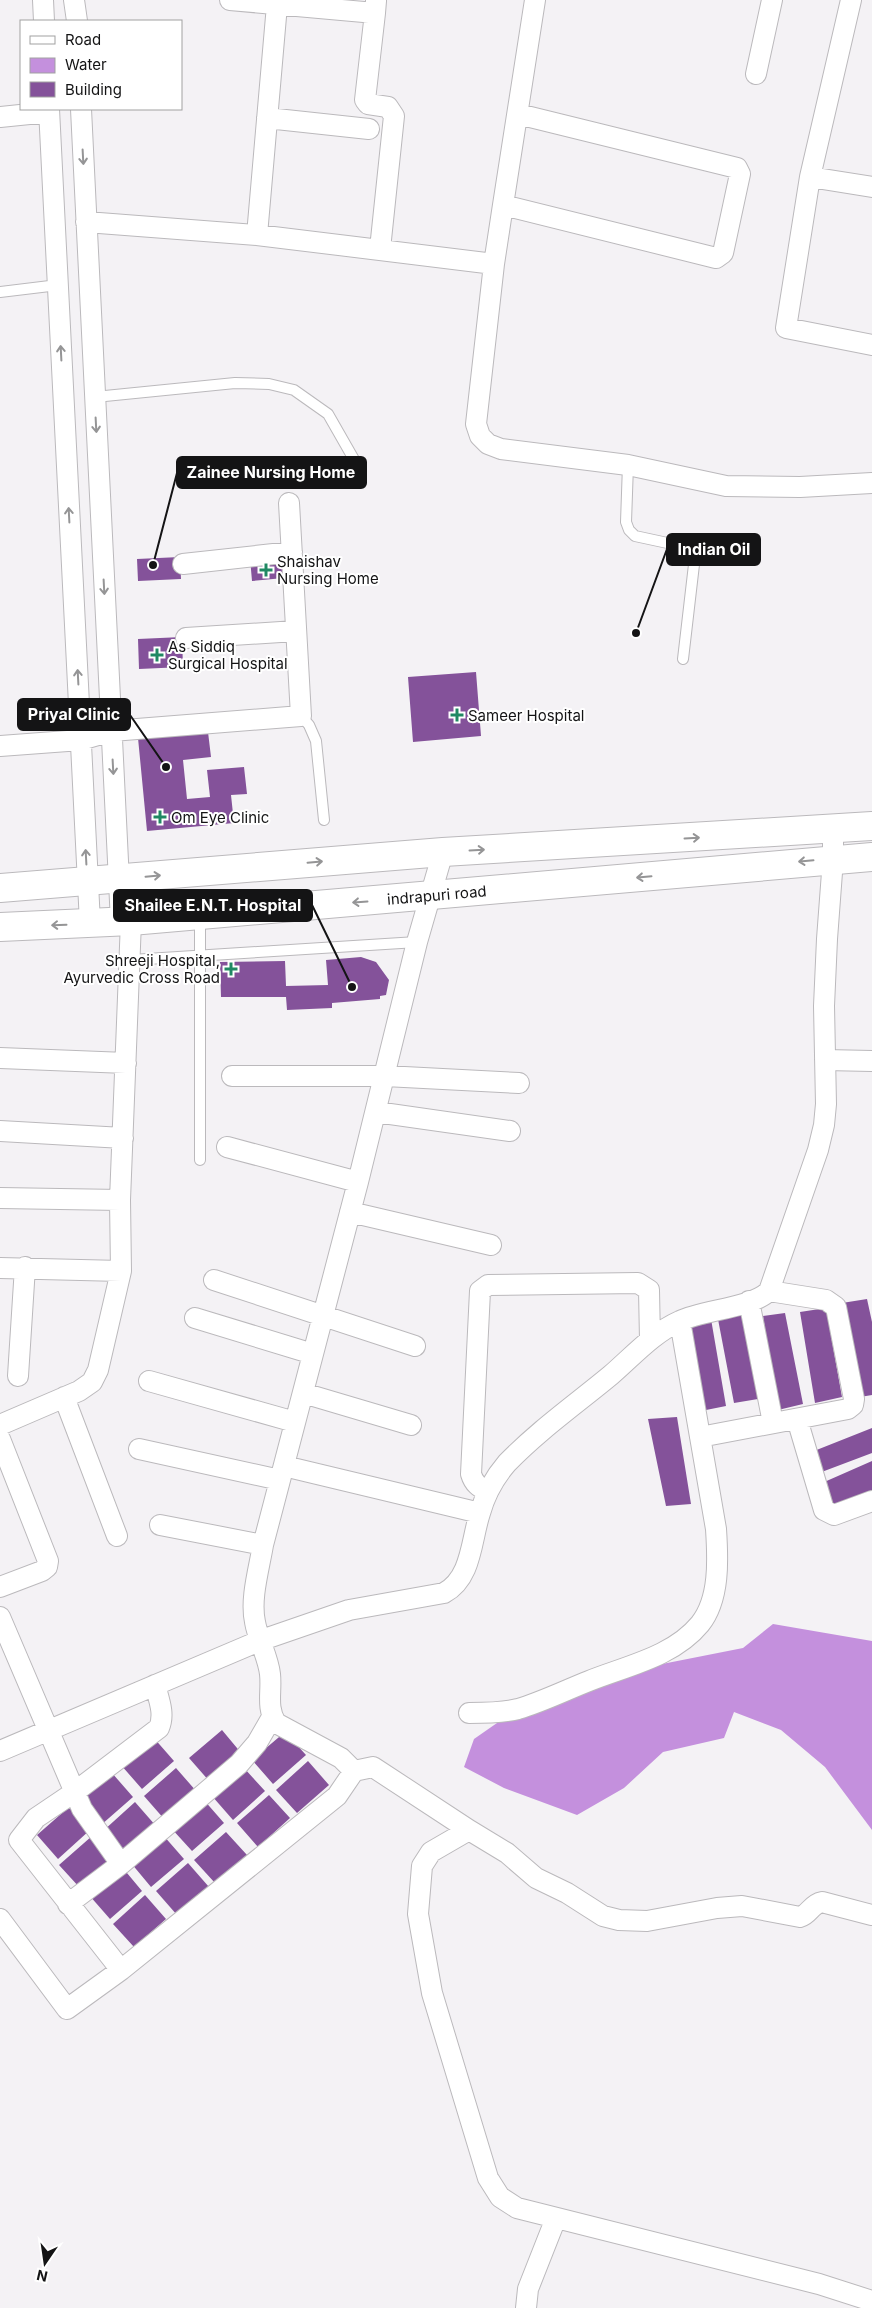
<svg xmlns="http://www.w3.org/2000/svg" width="872" height="2308" viewBox="0 0 872 2308" font-family="Inter,sans-serif">
<style>
.water{fill:#c490dd}
.building{fill:#84529a}
.lines{fill:none;stroke-linecap:round;stroke-linejoin:round}
.service-casing{stroke:#bbb9bc;stroke-width:12}
.minor-casing{stroke:#bbb9bc;stroke-width:22}
.primary-casing{stroke:#bbb9bc;stroke-width:30}
.service{stroke:#fff;stroke-width:10}
.minor{stroke:#fff;stroke-width:20}
.primary{stroke:#fff;stroke-width:28}
.oneway{stroke:#959596}
.poi-dot{fill:#208863;stroke:#fff;stroke-width:2}
.labels{text-anchor:middle;dominant-baseline:central;stroke-width:4;stroke-linejoin:round;paint-order:stroke}
.poi-label{font-size:15px;fill:#141415;stroke:#fff;text-anchor:start}
.street-label{font-size:15px;fill:#141415;stroke:#fff}
.leader{fill:none;stroke:#141415;stroke-width:2}
.callout-dot{fill:#141415;stroke:#fff;stroke-width:2}
.callout{fill:#141415;stroke:#141415;stroke-width:2}
.callout-label{font-size:16px;text-anchor:middle;font-weight:bold;fill:#fff}
</style>
<rect width="100%" height="100%" fill="#f4f2f5"/>
<path class="water" d="M 773,1624 L 872,1641 L 872,1830 L 825,1767 L 781,1730 L 734,1712 L 724,1738 L 663,1752 L 624,1788 L 577,1815 L 504,1788 L 464,1767 L 474,1739 L 497,1723 L 652,1666 L 743,1648 Z"/>
<path class="building" d="M 282,556 L 284,578 L 252,581 L 250,558 Z
M 180,557 L 181,579 L 138,581 L 137,559 Z
M 182,637 L 183,667 L 139,669 L 138,639 Z
M 476,672 L 481,736 L 413,742 L 408,677 Z
M 208,732 L 211,757 L 183,760 L 187,799 L 210,797 L 207,770 L 244,767 L 247,794 L 231,795 L 234,823 L 147,831 L 138,738 Z
M 361,957 L 376,962 L 389,980 L 386,995 L 380,996 L 380,999 L 332,1003 L 332,1008 L 287,1010 L 286,997 L 221,997 L 220,962 L 285,961 L 286,986 L 328,985 L 326,960 Z
M 867,1299 L 872,1322 L 872,1395 L 860,1397 L 842,1303 Z
M 745,1308 L 758,1399 L 734,1403 L 717,1314 Z
M 826,1308 L 842,1397 L 815,1403 L 800,1312 Z
M 785,1313 L 803,1404 L 778,1410 L 763,1316 Z
M 711,1319 L 726,1406 L 701,1411 L 686,1323 Z
M 677,1417 L 691,1504 L 666,1506 L 648,1419 Z
M 872,1428 L 872,1453 L 819,1473 L 814,1451 Z
M 872,1461 L 872,1490 L 832,1505 L 822,1483 Z
M 222,1730 L 242,1754 L 210,1782 L 189,1758 Z
M 285,1732 L 306,1755 L 273,1784 L 252,1760 Z
M 153,1737 L 174,1761 L 142,1789 L 121,1765 Z
M 308,1761 L 329,1785 L 297,1813 L 276,1790 Z
M 176,1768 L 197,1792 L 165,1820 L 144,1796 Z
M 244,1768 L 265,1791 L 233,1820 L 212,1796 Z
M 112,1773 L 133,1797 L 101,1825 L 80,1801 Z
M 269,1795 L 290,1818 L 258,1847 L 237,1823 Z
M 203,1799 L 224,1823 L 192,1851 L 171,1828 Z
M 135,1802 L 156,1826 L 124,1854 L 103,1831 Z
M 69,1807 L 90,1830 L 58,1859 L 37,1835 Z
M 226,1832 L 247,1855 L 215,1883 L 194,1860 Z
M 163,1835 L 184,1859 L 151,1887 L 131,1863 Z
M 92,1836 L 113,1860 L 80,1888 L 59,1865 Z
M 188,1863 L 209,1887 L 177,1915 L 156,1891 Z
M 122,1867 L 142,1891 L 110,1919 L 89,1895 Z
M 145,1895 L 166,1919 L 134,1947 L 113,1924 Z"/>
<g class="lines">
<g class="service-casing">
<path id="service" d="M 0,292 L 58,285
M 95,397 L 235,383 L 269,384 L 294,390 L 328,414 L 356,463
M 628,465 L 626,522 L 629,530 L 635,536 L 686,547 L 692,550 L 695,556 L 683,659
M 301,716 L 309,725 L 316,741 L 324,820
M 131,960 L 417,942
M 200,1160 L 200,916"/>
</g>
<g class="minor-casing">
<path id="minor" d="M 43,0 L 44,21
M 74,0 L 77,21
M 230,0 L 375,13 L 376,1
M 277,5 L 257,235 L 494,264
M 375,13 L 365,100 L 368,104 L 388,107 L 394,116 L 380,249
M 756,74 L 772,0
M 49,109 L 90,923
M 81,109 L 121,922
M 518,114 L 737,168 L 740,174 L 723,253 L 716,258 L 503,205 L 535,0
M 0,117 L 49,112
M 267,118 L 369,129
M 810,177 L 851,0
M 872,187 L 810,177 L 786,328 L 872,345
M 503,205 L 494,264 L 476,424 L 480,436 L 488,444 L 501,449 L 628,465 L 726,486 L 800,487 L 872,483
M 86,222 L 257,235
M 183,564 L 292,552
M 186,638 L 296,631
M 0,746 L 81,740 L 112,731 L 301,716 L 289,503
M 0,1058 L 126,1063
M 825,1060 L 872,1061
M 232,1076 L 385,1076 L 519,1083
M 376,1112 L 510,1131
M 0,1131 L 123,1138
M 227,1147 L 358,1182
M 0,1198 L 120,1200
M 350,1212 L 491,1245
M 0,1268 L 121,1271
M 214,1280 L 415,1346
M 749,1301 L 773,1423
M 195,1318 L 313,1354
M 18,1376 L 25,1267
M 149,1381 L 295,1422
M 303,1393 L 411,1425
M 64,1397 L 117,1536
M 797,1419 L 824,1510 L 834,1515 L 872,1501
M 0,1425 L 79,1391 L 92,1382 L 98,1370 L 121,1271 L 120,1200 L 131,921
M 700,1437 L 848,1409 L 853,1405 L 854,1399 L 836,1307 L 826,1300 L 769,1291
M 0,1439 L 48,1561 L 47,1567 L 42,1571 L 0,1587
M 139,1449 L 280,1480
M 284,1466 L 480,1513
M 488,1492 C 479,1487 474,1484 471,1474 L 480,1291 L 488,1285 L 638,1283 L 649,1290 L 650,1340
M 160,1525 L 263,1545
M 0,1617 L 82,1809 L 121,1864
M 155,1685 C 159,1700 165,1714 159,1728 L 76,1791 L 36,1818 L 19,1840 L 121,1970 L 337,1796 L 354,1771 L 341,1758 L 276,1723 C 266,1707 272,1692 270,1674 C 268,1656 258,1640 255,1622 C 250,1599 259,1569 263,1545 L 358,1182 L 417,942 L 443,852
M 469,1713 C 485,1713 503,1713 518,1709 C 542,1702 566,1690 589,1681 C 626,1666 673,1657 700,1624 C 720,1599 718,1559 716,1529 L 680,1321
M 0,1751 L 259,1641 L 349,1610 L 444,1593 C 472,1578 471,1540 480,1513 C 485,1495 495,1477 507,1463 C 539,1430 576,1404 611,1375 C 633,1356 653,1333 680,1321 C 703,1310 752,1308 769,1291 L 818,1150 L 824,1125 L 826,1104 L 824,1006 L 827,939 L 833,859 L 833,829
M 354,1771 L 373,1767 L 469,1830
M 68,1904 L 121,1864 L 239,1764 L 257,1743 L 272,1717
M 872,1915 L 822,1902 C 811,1904 809,1915 800,1917 L 742,1906 L 717,1908 L 647,1921 L 619,1920 L 603,1916 L 567,1893 L 536,1878 L 507,1853 L 469,1830 L 431,1852 L 422,1866 L 418,1914 L 432,1993 L 488,2178 L 500,2197 L 517,2208 L 819,2284 L 872,2301
M 0,1919 L 67,2009 L 121,1970
M 526,2308 L 528,2289 L 556,2218"/>
</g>
<g class="primary-casing">
<g id="primary">
<path d="M 0,888 L 443,852 L 872,826"/>
<path id="s1" d="M 0,927 L 131,921 L 872,857"/>
</g>
</g>
<use href="#service" class="service"/>
<use href="#minor" class="minor"/>
<use href="#primary" class="primary"/>
</g>
<defs><path id="oneway-shaft" d="M-6 0H5M1.5-3L5.5 0L1.5 3" fill="none" stroke-width="1.6" stroke-linecap="round" stroke-linejoin="round" transform="scale(1.25)"/></defs>
<g class="oneway">
<use href="#oneway-shaft" transform="translate(83 157) rotate(87)"/>
<use href="#oneway-shaft" transform="translate(61 353) rotate(-93)"/>
<use href="#oneway-shaft" transform="translate(96 425) rotate(87)"/>
<use href="#oneway-shaft" transform="translate(69 515) rotate(-93)"/>
<use href="#oneway-shaft" transform="translate(104 587) rotate(87)"/>
<use href="#oneway-shaft" transform="translate(78 677) rotate(-93)"/>
<use href="#oneway-shaft" transform="translate(113 767) rotate(87)"/>
<use href="#oneway-shaft" transform="translate(692 838) rotate(-3)"/>
<use href="#oneway-shaft" transform="translate(477 850) rotate(-3)"/>
<use href="#oneway-shaft" transform="translate(86 857) rotate(-93)"/>
<use href="#oneway-shaft" transform="translate(806 861) rotate(175)"/>
<use href="#oneway-shaft" transform="translate(315 862) rotate(-5)"/>
<use href="#oneway-shaft" transform="translate(153 876) rotate(-5)"/>
<use href="#oneway-shaft" transform="translate(644 877) rotate(175)"/>
<use href="#oneway-shaft" transform="translate(360 902) rotate(176)"/>
<use href="#oneway-shaft" transform="translate(59 925) rotate(178)"/>
</g>
<g class="poi-dot">
<path d="M263.5 562.5h5v5h5v5h-5v5h-5v-5h-5v-5h5z"/>
<path d="M154.5 647.5h5v5h5v5h-5v5h-5v-5h-5v-5h5z"/>
<path d="M454.5 707.5h5v5h5v5h-5v5h-5v-5h-5v-5h5z"/>
<path d="M157.5 809.5h5v5h5v5h-5v5h-5v-5h-5v-5h5z"/>
<path d="M228.5 961.5h5v5h5v5h-5v5h-5v-5h-5v-5h5z"/>
</g>
<g class="labels">
<g class="poi-label">
<text x="277" y="561">Shaishav<tspan x="277" dy="17">Nursing Home</tspan></text>
<text x="168" y="646">As Siddiq<tspan x="168" dy="17">Surgical Hospital</tspan></text>
<text x="468" y="715">Sameer Hospital</text>
<text x="171" y="817">Om Eye Clinic</text>
<text x="220" y="960" text-anchor="end">Shreeji Hospital,<tspan x="220" dy="17">Ayurvedic Cross Road</tspan></text>
</g>
<g class="street-label">
<text stroke="none"><textPath href="#s1" startOffset="438">indrapuri road</textPath></text>
</g>
</g>
<path class="leader" d="M153 565L177 473M636 633L667 549M166 767L130 715M352 987L312 905"/>
<g class="callout-dot">
<circle cx="153" cy="565" r="5"/>
<circle cx="636" cy="633" r="5"/>
<circle cx="166" cy="767" r="5"/>
<circle cx="352" cy="987" r="5"/>
</g>
<g class="callout">
<rect x="177" y="457" width="189" height="31" rx="5"/>
<rect x="667" y="534" width="93" height="31" rx="5"/>
<rect x="18" y="699" width="112" height="31" rx="5"/>
<rect x="114" y="890" width="198" height="31" rx="5"/>
</g>
<g class="callout-label">
<text x="271" y="478">Zainee Nursing Home</text>
<text x="714" y="555">Indian Oil</text>
<text x="74" y="720">Priyal Clinic</text>
<text x="213" y="911">Shailee E.N.T. Hospital</text>
</g>
<rect x="20" y="20" width="162" height="90" fill="#ffffff" stroke="#a1a1a1"/>
<rect x="30" y="36" width="25" height="8" fill="#ffffff" stroke="#a1a1a1"/>
<text x="65" y="45" font-size="15" fill="#141415">Road</text>
<rect x="30" y="58" width="25" height="15" fill="#c490dd" stroke="#a1a1a1"/>
<text x="65" y="70" font-size="15" fill="#141415">Water</text>
<rect x="30" y="82" width="25" height="15" fill="#84529a" stroke="#a1a1a1"/>
<text x="65" y="95" font-size="15" fill="#141415">Building</text>
<g transform="translate(45 2263) rotate(193)" stroke="#ffffff" stroke-width="4" paint-order="stroke">
<path d="M0-4L9 19L0 12L-9 19Z" fill="#141415"/>
<text y="-8" font-size="14" font-weight="bold" text-anchor="middle" fill="#141415">N</text>
</g>
</svg>
